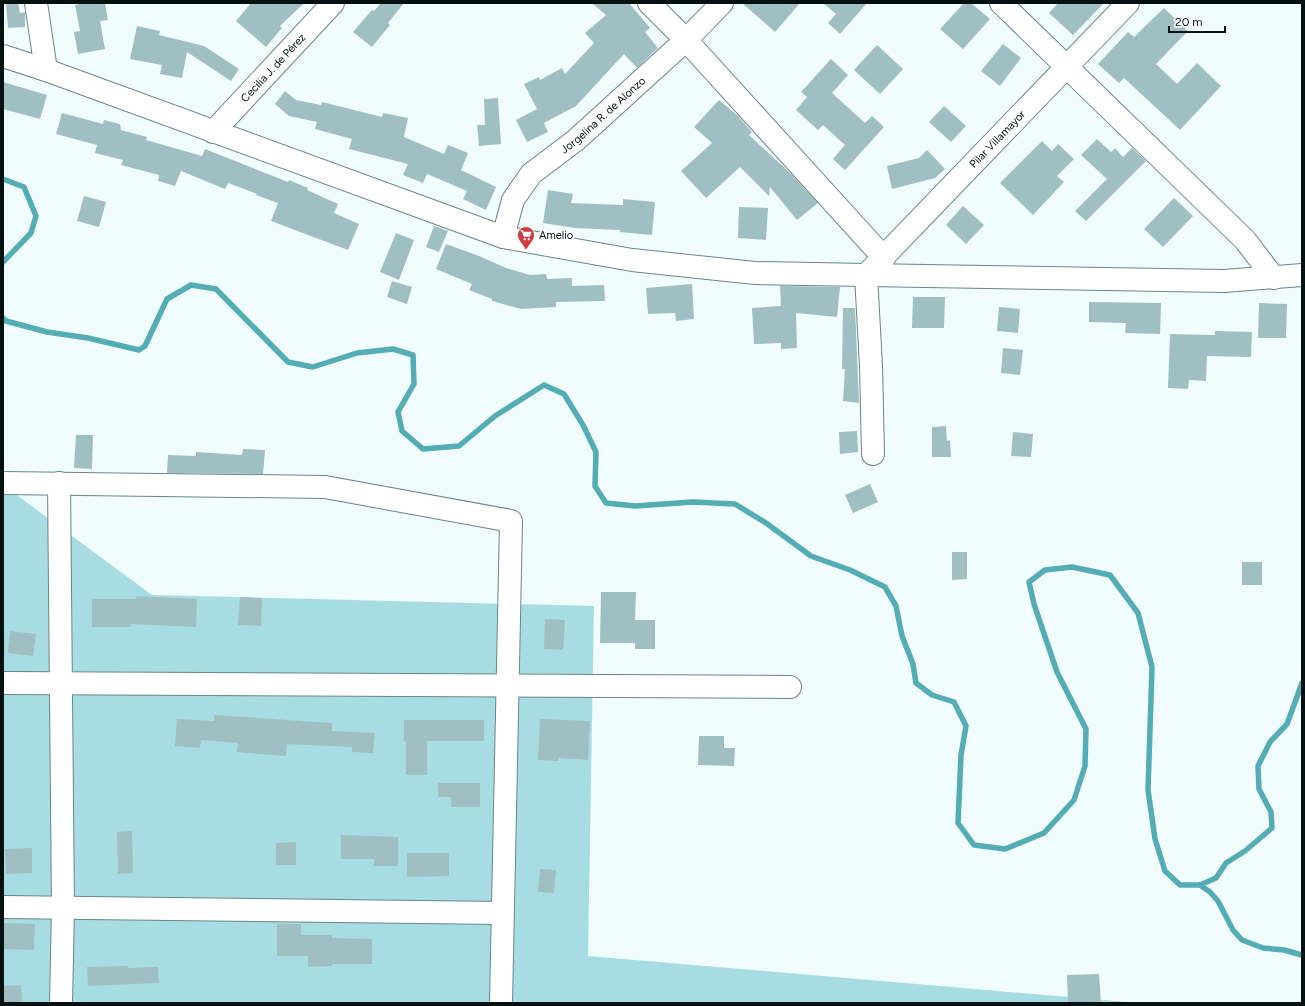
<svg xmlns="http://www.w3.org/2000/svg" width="1305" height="1006" viewBox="0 0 1305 1006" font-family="Figtree,sans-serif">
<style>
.green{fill:#a7dde2}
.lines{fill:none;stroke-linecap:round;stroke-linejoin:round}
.stream{stroke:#54acb4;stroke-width:5.5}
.building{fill:#a0bfc2}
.minor-casing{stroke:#698689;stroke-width:24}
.minor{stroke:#fff;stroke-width:22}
.labels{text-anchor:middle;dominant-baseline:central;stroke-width:3.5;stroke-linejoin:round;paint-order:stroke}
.street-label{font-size:11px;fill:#051011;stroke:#fff}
.poi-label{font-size:11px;fill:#051011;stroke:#fff;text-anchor:start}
</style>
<rect width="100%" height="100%" fill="#f0fcfd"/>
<path class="green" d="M 3,485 L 152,595 L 594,606 L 588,956 L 1139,1003 L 3,1003 Z"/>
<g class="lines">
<path class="stream" d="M 3,179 L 24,187 L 36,216 L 31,233 L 3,262
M 3,318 L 6,321 L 47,332 L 88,338 L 139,350 L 145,346 L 167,299 L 191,285 L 216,289 L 288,362 L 313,367 L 357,353 L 393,349 L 413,355 L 414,384 L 398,412 L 402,431 L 423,449 L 459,446 L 495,416 L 544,385 L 564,394 L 583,425 L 596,452 L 595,486 L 606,503 L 635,506 L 693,502 L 735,504 L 766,523 L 811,556 L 850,570 L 885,587 L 896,606 L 902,636 L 913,664 L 916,683 L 932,695 L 954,702 L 966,726 L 961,755 L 958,823 L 974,845 L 1005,849 L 1044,833 L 1074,800 L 1085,766 L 1086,729 L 1057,672 L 1034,604 L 1029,582 L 1045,570 L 1072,567 L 1110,575 L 1138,613 L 1152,667 L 1148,790 L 1155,839 L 1165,871 L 1180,885 L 1200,885 L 1216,878 L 1226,863 L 1245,851 L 1272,828 L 1271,812 L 1259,789 L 1258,766 L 1270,742 L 1287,724 L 1302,683
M 1200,885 L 1210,892 L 1218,901 L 1233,930 L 1242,940 L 1263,948 L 1284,950 L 1302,955"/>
</g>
<path class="building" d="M 6,3 L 18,3 L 20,13 L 25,12 L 25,27 L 8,28 Z
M 84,3 L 105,3 L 108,20 L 100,21 L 105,49 L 78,54 L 74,32 L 80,31 L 75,5 Z
M 251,3 L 304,3 L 280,26 L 282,28 L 266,47 L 236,21 Z
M 381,3 L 404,3 L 388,23 L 390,25 L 372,47 L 353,32 L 372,10 L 374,11 Z
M 592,3 L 629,3 L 650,28 L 645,32 L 658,48 L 637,68 L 624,54 L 576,106 L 544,123 L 548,132 L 527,142 L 516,120 L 537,109 L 524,84 L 539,77 L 540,80 L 562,68 L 565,74 L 594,43 L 585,33 L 606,15 Z
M 742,3 L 800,3 L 775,32 Z
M 823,3 L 867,3 L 840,34 L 828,23 L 836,14 Z
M 964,3 L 971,3 L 990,19 L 963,49 L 940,29 Z
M 1058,3 L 1104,3 L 1073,35 L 1049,13 Z
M 1164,8 L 1188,31 L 1156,64 L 1177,84 L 1197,63 L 1221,86 L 1180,130 L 1124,78 L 1119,83 L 1098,64 L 1128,32 L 1134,37 Z
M 137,26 L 160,31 L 159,35 L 204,46 L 239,69 L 231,81 L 187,52 L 182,78 L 160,74 L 162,65 L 130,59 Z
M 1003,44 L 1021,58 L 1000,86 L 981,71 Z
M 877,45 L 903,69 L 880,94 L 854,70 Z
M 831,59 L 848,75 L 832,93 L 865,123 L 872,116 L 884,127 L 845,170 L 833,159 L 845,145 L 823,125 L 818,130 L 796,110 L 807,97 L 801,92 Z
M 3,82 L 47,95 L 40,119 L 3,109 Z
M 285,91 L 296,100 L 321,105 L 322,102 L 382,117 L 383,113 L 408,118 L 404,137 L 444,154 L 448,145 L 468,153 L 461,170 L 496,187 L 486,210 L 463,199 L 467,191 L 427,174 L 423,183 L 403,175 L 408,164 L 349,149 L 352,139 L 315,129 L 317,122 L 289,116 L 275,104 Z
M 498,98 L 501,144 L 479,146 L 477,125 L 485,125 L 484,99 Z
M 719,100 L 738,116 L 752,132 L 749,135 L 790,173 L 818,203 L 797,220 L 770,187 L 769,196 L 740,167 L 706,198 L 681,171 L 712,143 L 694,127 Z
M 944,106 L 966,126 L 951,142 L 929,122 Z
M 62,113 L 103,124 L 104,120 L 120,124 L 121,130 L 147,137 L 146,140 L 202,156 L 205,149 L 288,182 L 289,180 L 308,188 L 307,190 L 338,204 L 334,213 L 359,224 L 348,250 L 271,221 L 278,203 L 256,195 L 257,194 L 228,183 L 225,189 L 181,171 L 175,186 L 158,181 L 159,175 L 121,165 L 123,160 L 95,153 L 97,145 L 56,134 Z
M 1097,139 L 1111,152 L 1115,148 L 1123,157 L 1132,148 L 1146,161 L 1086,221 L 1075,211 L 1107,179 L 1081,155 Z
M 1042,141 L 1052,151 L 1058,144 L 1074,159 L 1057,176 L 1064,182 L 1033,215 L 1000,183 Z
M 927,150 L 945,169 L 935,178 L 892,189 L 887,166 L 919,158 Z
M 548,190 L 573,194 L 571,203 L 623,205 L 623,199 L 655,202 L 652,235 L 620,232 L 620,230 L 575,228 L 543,223 Z
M 84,196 L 106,202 L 99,227 L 77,221 Z
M 1174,198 L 1193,216 L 1163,247 L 1144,229 Z
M 963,206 L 984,225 L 966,244 L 946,225 Z
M 739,207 L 768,208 L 766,240 L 738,238 Z
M 434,226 L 448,231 L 439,252 L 426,247 Z
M 396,233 L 414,240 L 399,280 L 380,272 Z
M 446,244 L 479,256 L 506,268 L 530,275 L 546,274 L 547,279 L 572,278 L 572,286 L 604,285 L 605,301 L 556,302 L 556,307 L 521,309 L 492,301 L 492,299 L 469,290 L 472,284 L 436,269 Z
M 392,281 L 412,287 L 407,304 L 387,297 Z
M 692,284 L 694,319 L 676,321 L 675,313 L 648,314 L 646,288 Z
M 780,286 L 840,287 L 837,317 L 796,313 L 797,348 L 781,349 L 781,343 L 754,344 L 752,308 L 781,306 Z
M 913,297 L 945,297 L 944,328 L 912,328 Z
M 1089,302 L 1161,303 L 1160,334 L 1125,333 L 1126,323 L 1089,322 Z
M 1259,303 L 1287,304 L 1286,338 L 1258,338 Z
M 999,307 L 1020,309 L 1018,333 L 997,331 Z
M 843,308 L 855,308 L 859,403 L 843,401 L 845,369 L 842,369 Z
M 1215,331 L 1252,332 L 1251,357 L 1207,356 L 1206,381 L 1189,380 L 1188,389 L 1168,388 L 1170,334 L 1215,335 Z
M 1003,348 L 1023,350 L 1020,375 L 1001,373 Z
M 946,426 L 947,441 L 950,440 L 951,457 L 932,457 L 932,427 Z
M 857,431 L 858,452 L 840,454 L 839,432 Z
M 1013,432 L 1033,434 L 1031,457 L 1011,456 Z
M 76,435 L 93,435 L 92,469 L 74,468 Z
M 243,449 L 265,450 L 263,474 L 167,473 L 168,455 L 196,456 L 196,452 L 242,455 Z
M 870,484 L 878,502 L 853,513 L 845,495 Z
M 952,552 L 967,552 L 967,579 L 952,580 Z
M 1242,562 L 1262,562 L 1262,585 L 1242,585 Z
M 601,592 L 636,592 L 635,620 L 655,620 L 655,649 L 635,649 L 635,643 L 600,643 Z
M 136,596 L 197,599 L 196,627 L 131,624 L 131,627 L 92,627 L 92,599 L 136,599 Z
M 240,597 L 262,598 L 261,626 L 238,625 Z
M 545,619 L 565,620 L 563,650 L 544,649 Z
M 10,631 L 36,634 L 33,656 L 8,653 Z
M 214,715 L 332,723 L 332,731 L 375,733 L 373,753 L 352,752 L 352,747 L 287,744 L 286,756 L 237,752 L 238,743 L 201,740 L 200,748 L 175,746 L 177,719 L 214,721 Z
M 540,719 L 590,721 L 588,760 L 559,758 L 558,761 L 538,760 Z
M 404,720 L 484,720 L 484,741 L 427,741 L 427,775 L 406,775 L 406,741 L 404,741 Z
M 699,736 L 724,736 L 724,748 L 735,748 L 734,766 L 698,765 Z
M 438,783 L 480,783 L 480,807 L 451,807 L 451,797 L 438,797 Z
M 132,831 L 133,873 L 118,874 L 117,832 Z
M 341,835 L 398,837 L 398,866 L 374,866 L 374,859 L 341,859 Z
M 296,842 L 296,865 L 276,865 L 276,843 Z
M 32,848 L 32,873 L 6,874 L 5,849 Z
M 407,853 L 449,853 L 449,876 L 407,877 Z
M 540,869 L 556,870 L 554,893 L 538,892 Z
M 3,923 L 35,924 L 34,950 L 3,949 Z
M 277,924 L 301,924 L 301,935 L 332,935 L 332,938 L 372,939 L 372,964 L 332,964 L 332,966 L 308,967 L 308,956 L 277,956 Z
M 128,966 L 128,968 L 158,967 L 159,983 L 88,986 L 87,967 Z
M 1099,974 L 1101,1003 L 1068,1003 L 1067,975 Z
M 21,985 L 22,1003 L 3,1003 L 3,986 Z"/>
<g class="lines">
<g class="minor-casing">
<g id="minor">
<path d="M 36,3 L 46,70"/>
<path d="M 649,3 L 686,40 L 884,258"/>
<path d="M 1001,3 L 1245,240 L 1274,278"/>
<path d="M 3,56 L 46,70 L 503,237 L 632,260 L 755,273 L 866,275 L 1224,281 L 1302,275"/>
<path id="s1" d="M 213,132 L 333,3"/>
<path id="s2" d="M 503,237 L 513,200 L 531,174 L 576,140 L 686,40 L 722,3"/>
<path id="s3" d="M 866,275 L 1128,3"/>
<path d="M 866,275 L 871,366 L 873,454"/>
<path d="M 3,483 L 325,487 L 511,521 L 501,1003"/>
<path d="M 59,483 L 63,908 L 61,1003"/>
<path d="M 3,683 L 790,687"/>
<path d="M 3,907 L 502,913"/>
</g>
</g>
<use href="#minor" class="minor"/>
</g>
<defs>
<g id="supermarket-pin" transform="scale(0.9)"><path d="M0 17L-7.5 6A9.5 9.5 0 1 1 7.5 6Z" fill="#cc3c41" stroke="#fff"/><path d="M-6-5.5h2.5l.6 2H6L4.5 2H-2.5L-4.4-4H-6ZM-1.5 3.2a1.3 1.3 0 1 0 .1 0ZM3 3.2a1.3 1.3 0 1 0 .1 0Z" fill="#fff"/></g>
</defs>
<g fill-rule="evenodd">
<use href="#supermarket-pin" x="526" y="235"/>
</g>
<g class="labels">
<g class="street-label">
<text stroke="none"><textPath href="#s1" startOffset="88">Cecilia J. de Pérez</textPath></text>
<text stroke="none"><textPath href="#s2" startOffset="163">Jorgelina R. de Alonzo</textPath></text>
<text stroke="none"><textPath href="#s3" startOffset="189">Pilar Villamayor</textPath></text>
</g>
<g class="poi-label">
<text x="539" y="235">Amelio</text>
</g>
</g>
<rect width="1305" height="1006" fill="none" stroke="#051011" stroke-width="8"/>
<path d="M1169 26v6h56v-6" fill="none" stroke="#051011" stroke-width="2"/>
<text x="1175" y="26" font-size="12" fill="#051011" stroke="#ffffff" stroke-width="3" paint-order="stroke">20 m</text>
</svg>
